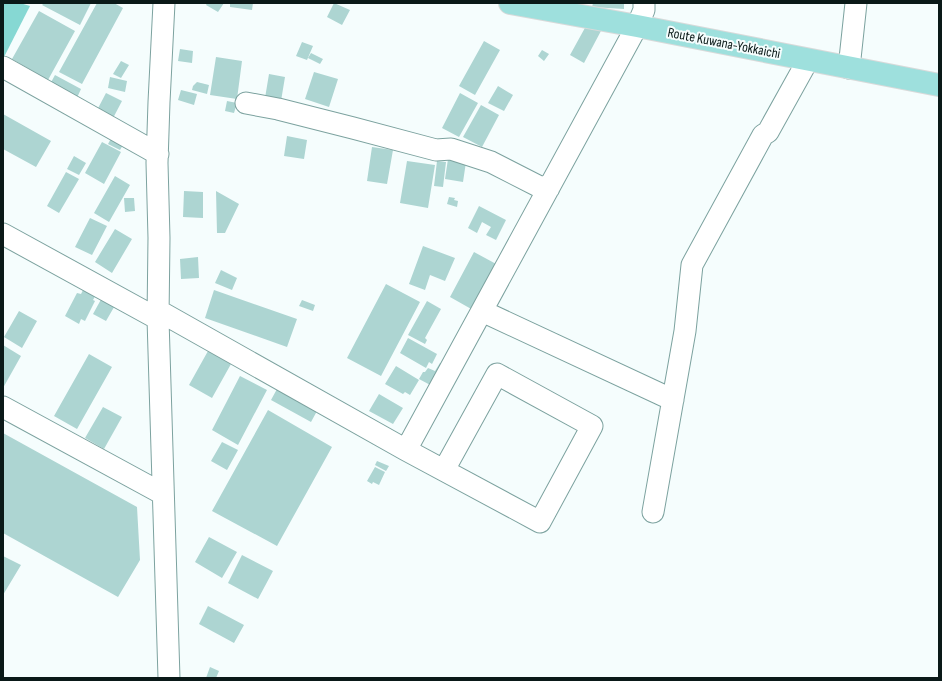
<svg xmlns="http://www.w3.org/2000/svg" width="942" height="681" viewBox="0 0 942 681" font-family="'Sofia Sans Condensed',sans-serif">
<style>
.green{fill:#86d8d3}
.building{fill:#add5d2}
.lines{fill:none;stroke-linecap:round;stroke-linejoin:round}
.minor-casing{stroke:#7ca29f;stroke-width:23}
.major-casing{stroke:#d8dada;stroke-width:24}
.minor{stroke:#fff;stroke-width:21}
.major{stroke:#9ee0dd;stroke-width:22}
.labels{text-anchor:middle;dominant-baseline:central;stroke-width:4;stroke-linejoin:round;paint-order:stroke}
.street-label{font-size:14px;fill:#0a1918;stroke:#f5fdfd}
</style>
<rect width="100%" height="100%" fill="#f5fdfd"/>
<path class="green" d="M 3,3 L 20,3 L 30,6 L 3,59 Z"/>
<path class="building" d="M 44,3 L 91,3 L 80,25 L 42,5 Z
M 97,3 L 114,3 L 123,8 L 82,84 L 59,72 Z
M 207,3 L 224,3 L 218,12 L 206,5 Z
M 230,3 L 253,3 L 252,10 L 230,7 Z
M 334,3 L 350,10 L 342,25 L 327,17 Z
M 593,3 L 624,3 L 624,9 L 592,7 Z
M 39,11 L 75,31 L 48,80 L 12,59 Z
M 586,26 L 602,29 L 584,63 L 570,55 Z
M 484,41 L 500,50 L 475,95 L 459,86 Z
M 302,42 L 313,46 L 307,60 L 296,56 Z
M 180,49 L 193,51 L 192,63 L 178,61 Z
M 542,50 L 549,54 L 544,61 L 538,56 Z
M 311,53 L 323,59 L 320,64 L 308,58 Z
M 216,57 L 242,61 L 237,99 L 210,95 Z
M 121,61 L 129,65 L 121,78 L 113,74 Z
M 314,72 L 338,79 L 329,107 L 305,99 Z
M 269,74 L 285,77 L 281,101 L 265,98 Z
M 55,75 L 81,89 L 76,100 L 49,86 Z
M 110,77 L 127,81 L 125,92 L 108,88 Z
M 197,82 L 209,85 L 207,94 L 192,90 L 193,86 Z
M 498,86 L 513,95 L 504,111 L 488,103 Z
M 181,90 L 197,94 L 194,105 L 178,100 Z
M 106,93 L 122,101 L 111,122 L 95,114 Z
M 460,93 L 478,103 L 459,137 L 442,128 Z
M 227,101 L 237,103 L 234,113 L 225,111 Z
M 481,105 L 499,115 L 482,147 L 463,137 Z
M 3,114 L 51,141 L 36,167 L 3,149 Z
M 115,131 L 127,138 L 120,150 L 108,144 Z
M 287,136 L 307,140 L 304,159 L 284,156 Z
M 102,142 L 121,152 L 104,184 L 85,173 Z
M 372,147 L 393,150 L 387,184 L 367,181 Z
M 74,156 L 86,163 L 79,175 L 67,169 Z
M 448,159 L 466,162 L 463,182 L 445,179 Z
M 407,161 L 435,165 L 428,208 L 400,203 Z
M 437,161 L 446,162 L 443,187 L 434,186 Z
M 66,172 L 79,179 L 59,213 L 47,206 Z
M 115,176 L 130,185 L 109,222 L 94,213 Z
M 184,191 L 203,192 L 203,218 L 183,217 Z
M 216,191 L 239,204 L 225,233 L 217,233 Z
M 449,197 L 455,198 L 454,200 L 458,201 L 457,207 L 447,204 Z
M 124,198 L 134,198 L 135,211 L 125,212 Z
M 479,206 L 506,220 L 496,240 L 486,235 L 491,227 L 482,222 L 477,233 L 468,228 Z
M 90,218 L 107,226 L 92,255 L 75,247 Z
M 115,229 L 132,239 L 112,273 L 95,262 Z
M 423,246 L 455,258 L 445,281 L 430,275 L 425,290 L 409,284 Z
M 474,252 L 498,265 L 473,310 L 450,297 Z
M 198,257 L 199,278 L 181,279 L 180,259 Z
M 221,270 L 237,278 L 232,290 L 215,283 Z
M 86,284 L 98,291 L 93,300 L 95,301 L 85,321 L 81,319 L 79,324 L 65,316 L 77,293 L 81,294 Z
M 386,284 L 420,302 L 381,376 L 347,358 Z
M 214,290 L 297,319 L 287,347 L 205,318 Z
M 104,294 L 117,302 L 106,321 L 93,314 Z
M 302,300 L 315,305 L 313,311 L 299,306 Z
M 427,301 L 441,309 L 425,338 L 427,340 L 425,344 L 408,335 Z
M 19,311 L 37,321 L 22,348 L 4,337 Z
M 408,338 L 437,354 L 432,364 L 429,362 L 426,368 L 400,353 Z
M 3,345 L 21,356 L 3,388 Z
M 208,351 L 231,364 L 212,398 L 189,385 Z
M 89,354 L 112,367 L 77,429 L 54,416 Z
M 440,363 L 445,366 L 434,387 L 419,379 L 423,372 L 425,372 L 428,368 L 435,371 Z
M 396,366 L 419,380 L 410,395 L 405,392 L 403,394 L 385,384 Z
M 240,376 L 267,390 L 238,445 L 212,430 Z
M 277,389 L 317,411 L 311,422 L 271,400 Z
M 379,394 L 403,408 L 393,424 L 369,411 Z
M 103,407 L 122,417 L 104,449 L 85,438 Z
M 268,410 L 332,447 L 277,546 L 212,511 Z
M 3,433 L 137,507 L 140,560 L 118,597 L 3,533 Z
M 222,442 L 238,450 L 227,470 L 211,461 Z
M 377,461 L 389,466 L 386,471 L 375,465 Z
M 375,467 L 385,472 L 379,485 L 373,482 L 372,484 L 367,481 Z
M 209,537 L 237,552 L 222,578 L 195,562 Z
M 242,555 L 273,571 L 258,599 L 228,583 Z
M 3,556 L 21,565 L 3,595 Z
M 208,606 L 244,625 L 234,643 L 199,624 Z
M 210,667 L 219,671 L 216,678 L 206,678 Z"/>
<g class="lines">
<g class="minor-casing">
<path id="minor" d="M 164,3 L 159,102 L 157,163 L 159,238 L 158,319 L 169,678
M 3,67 L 158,154
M 849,68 L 856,3
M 246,103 L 278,109 L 353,128 L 436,150 L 451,149 L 491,162 L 538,186 L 549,188
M 3,234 L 158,319
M 159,311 L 406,450 L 540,522 L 592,426 L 497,374 L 444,470
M 482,311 L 673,400
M 3,407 L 163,494
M 406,450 L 637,26 L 644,10 L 644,3
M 653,512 L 685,331 L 692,265 L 763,135 L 768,132 L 808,60"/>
</g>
<g class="major-casing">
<path id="major" d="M 510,3 L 637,26 L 939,85"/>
</g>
<use href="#minor" class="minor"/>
<use href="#major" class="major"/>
</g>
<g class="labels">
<g class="street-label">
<text transform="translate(724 43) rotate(11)">Route Kuwana-Yokkaichi</text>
</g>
</g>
<rect width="942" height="681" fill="none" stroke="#0a1918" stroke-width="8"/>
</svg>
